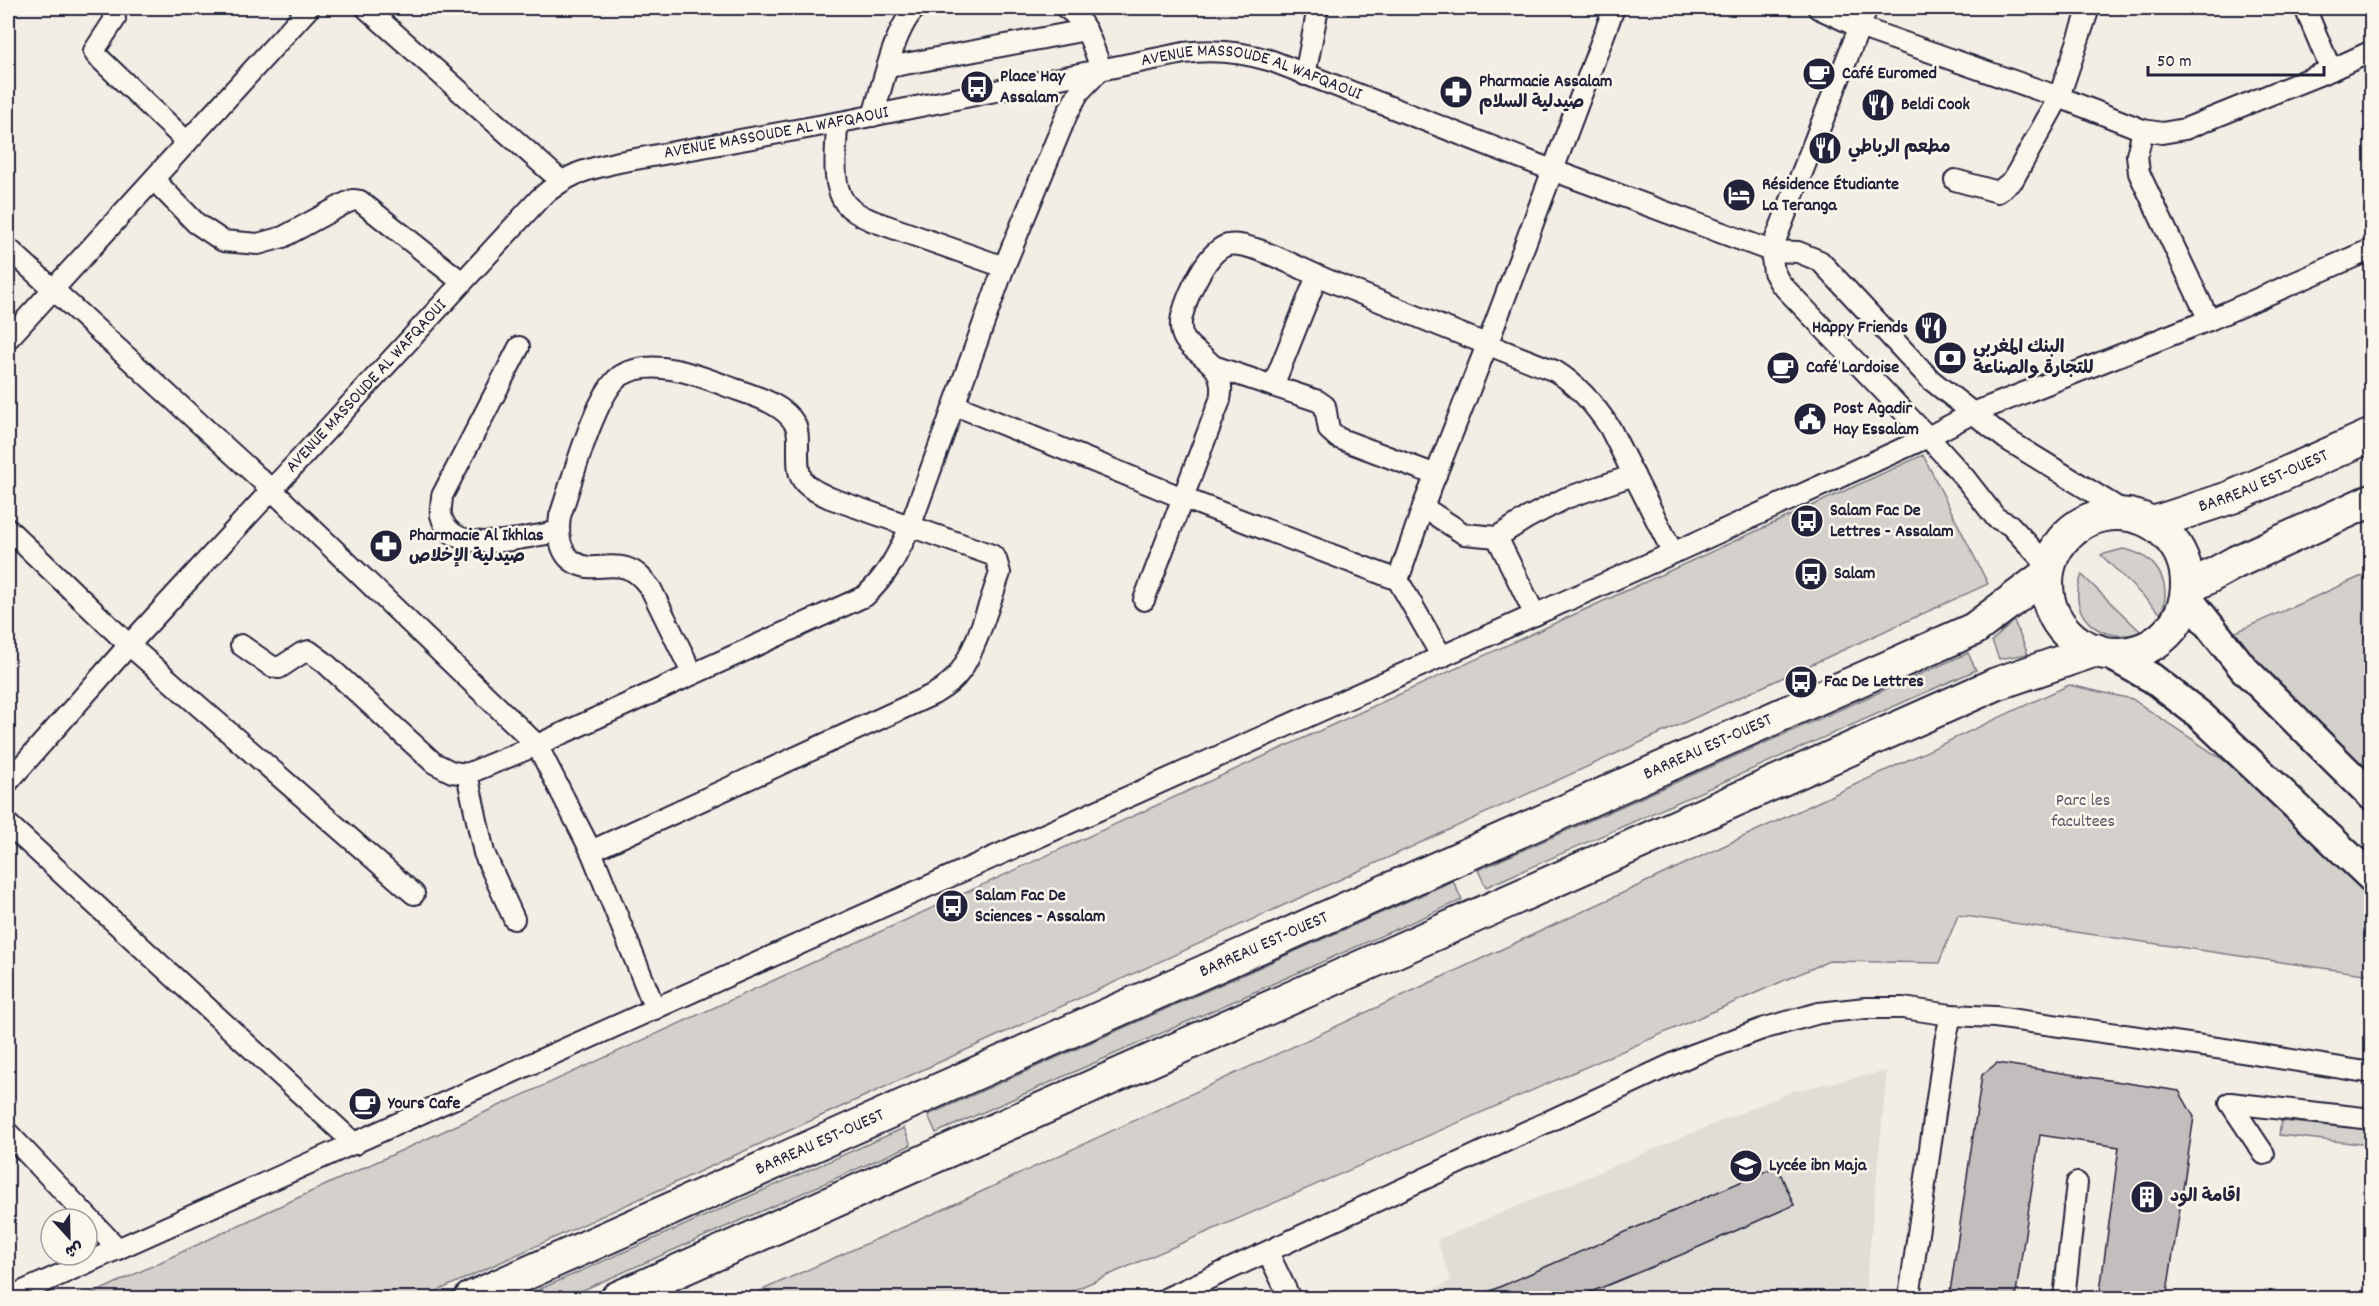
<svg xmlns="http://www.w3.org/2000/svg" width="2379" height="1306" viewBox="0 0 2379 1306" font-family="Dekko,'Playpen Sans Arabic',sans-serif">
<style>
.built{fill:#e0dcd6}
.green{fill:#d4d1cc;stroke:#7b7a84;stroke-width:1.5}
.building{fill:#c2bebe;stroke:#22223b;stroke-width:1.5}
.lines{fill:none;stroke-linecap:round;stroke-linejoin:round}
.street-casing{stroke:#22223b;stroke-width:24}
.secondary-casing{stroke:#22223b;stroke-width:33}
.primary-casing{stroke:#22223b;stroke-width:36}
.street{stroke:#fbf7ec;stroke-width:20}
.secondary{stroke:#fbf7ec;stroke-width:28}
.primary{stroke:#fbf7ec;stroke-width:32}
.labels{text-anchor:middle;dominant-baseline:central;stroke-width:5;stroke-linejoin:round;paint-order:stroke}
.poi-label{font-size:18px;font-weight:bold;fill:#22223b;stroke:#fbf7ec;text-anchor:start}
.street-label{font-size:18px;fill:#22223b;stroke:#fbf7ec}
.park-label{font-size:18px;fill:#575766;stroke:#fbf7ec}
</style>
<rect width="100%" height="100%" fill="#f2eee5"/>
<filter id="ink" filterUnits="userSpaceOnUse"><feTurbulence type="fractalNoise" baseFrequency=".0167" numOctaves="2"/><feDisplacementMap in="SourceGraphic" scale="12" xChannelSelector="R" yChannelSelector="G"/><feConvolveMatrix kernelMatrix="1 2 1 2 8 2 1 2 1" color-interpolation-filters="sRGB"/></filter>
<g filter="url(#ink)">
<path class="built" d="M 1887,1071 L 1865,1298 L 1414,1298 L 1451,1281 L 1437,1240 L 1793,1091 Z"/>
<path class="green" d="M 1923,455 L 1988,584 L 422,1298 L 84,1298 L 269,1211 Z
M 2123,549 C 2156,555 2173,582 2161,614 L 2101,555 Z
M 2371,572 L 2371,768 L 2367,770 L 2289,697 L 2229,635 Z
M 2082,575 L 2141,632 C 2102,645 2065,617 2082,575 Z
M 2014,621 L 2028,654 L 1999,659 L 1992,641 Z
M 1968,653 L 1976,670 L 1486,887 L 1478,870 Z
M 2069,685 L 2132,699 L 2274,794 L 2371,891 L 2371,975 L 1958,915 L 1939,963 L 1829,961 L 1056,1298 L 744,1298 L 942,1210 Z
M 1453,881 L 1462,900 L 936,1133 L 928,1115 Z
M 2281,1121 L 2371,1130 L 2369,1145 L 2279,1135 Z
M 904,1128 L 911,1145 L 565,1298 L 520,1298 Z"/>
<path class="building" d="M 1997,1063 L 2179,1091 L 2194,1117 L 2166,1299 L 2099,1299 L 2119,1147 L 2040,1135 L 2015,1299 L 1949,1299 L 1982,1075 Z
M 1777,1166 L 1794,1205 L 1683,1254 L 1574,1299 L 1472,1299 Z"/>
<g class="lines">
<g class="street-casing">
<g id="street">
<path d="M 112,8 L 115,19 L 94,51 L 96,55 L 187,142"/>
<path d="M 366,8 L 560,180"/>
<path d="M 1818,8 L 1859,27 L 2059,97 L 2143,130 L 2162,133 L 2185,129 L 2331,70 L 2372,51"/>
<path d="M 1867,8 L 1771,251 L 1774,272 L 1780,283 L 1928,437 L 1964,477 L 1996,518 L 2010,525 L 2049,567"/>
<path d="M 2305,8 L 2331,70"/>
<path d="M 889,67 L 1086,30"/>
<path d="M 1305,75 L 1318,8"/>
<path d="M 873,116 C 882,87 895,26 916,8"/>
<path d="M 837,123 C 837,147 830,182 845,203 C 852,212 863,217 873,221 L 1004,267"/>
<path d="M 2143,130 L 2137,155 L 2139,173 L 2209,320"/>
<path d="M 154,180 L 196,223 L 223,241 L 258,244 L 283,237 L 344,204 L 353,200 L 360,201 L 462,282"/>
<path d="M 1955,180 L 1998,192 L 2013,180 L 2059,97 L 2089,8"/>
<path d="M 8,248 L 271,489 L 537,745 L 591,851 L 655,1009"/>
<path d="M 8,339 L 309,8"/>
<path d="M 519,347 L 442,496 C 442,502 440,509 441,515 C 451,560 527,536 558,532"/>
<path d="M 1216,367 L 1318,401 L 1325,406 L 1329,430 L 1338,438 L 1436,475"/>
<path d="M 1273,386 L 1317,276"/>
<path d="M 955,405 L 1183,498 L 1398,580 L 1442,657"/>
<path d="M 1423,507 L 1464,534 L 1497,537 L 1527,518 L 1566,498 L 1634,475"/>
<path d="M 8,529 L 129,645 L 414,894"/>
<path d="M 1497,537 L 1535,615"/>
<path d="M 1398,580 L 1423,507 L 1487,345 L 1614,8"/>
<path d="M 1144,600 L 1220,400 C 1230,349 1172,359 1182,316 C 1187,296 1207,250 1228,245 C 1238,243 1249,247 1259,250 C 1283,259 1306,271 1330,281 C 1405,312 1480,342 1555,371 C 1578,385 1595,405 1610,428 L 1673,553"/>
<path d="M 241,645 L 271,666 L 279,668 L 302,653 L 309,651 L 324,662 L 434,763 L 452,772 L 467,774 L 537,745 L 865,596 C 887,576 898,554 910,527 L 1004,267 L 1067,114 L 1079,92 L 1101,69 C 1093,47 1087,21 1066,8"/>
<path d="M 467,774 L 484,853 L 514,919"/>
<path id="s1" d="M 8,782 L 129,645 L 539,199 C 567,174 583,170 619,162 L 851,120 L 1184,53 C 1214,49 1242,52 1272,61 L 1552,170 L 1771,251 L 1798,252 L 1820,261 L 1931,380 L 2006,439 L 2128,514"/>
<path d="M 8,824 L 355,1144"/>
<path d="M 591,851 L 934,694 C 944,688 953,682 959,673 C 976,650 990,601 1000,573 L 996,559 L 992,555 L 830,498 C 796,483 798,478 798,442 C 798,436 798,429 795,424 C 782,401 746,394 724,385 C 695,374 652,358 622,375 C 596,389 571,485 560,516 C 557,538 560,563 588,567 C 600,568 613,564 626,568 C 637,571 644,580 651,589 L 692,673"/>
<path d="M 2230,1103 L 2372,1119"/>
<path d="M 2230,1103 L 2264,1154"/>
<path d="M 8,1133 L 118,1249"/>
<path d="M 1268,1253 L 1290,1298"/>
<path d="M 8,1298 L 1673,553 L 1928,437 L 1973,413 L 2209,320 L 2372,249"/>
<path d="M 1167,1298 L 1692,1055 L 1762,1029 L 1819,1013 L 1866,1008 L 1903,1008 L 1951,1015 L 1995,1017 L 2224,1049 L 2372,1073"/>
<path d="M 1909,1298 L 1945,1042 L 1951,1015"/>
<path d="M 2064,1298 L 2077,1183"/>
</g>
</g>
<g class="secondary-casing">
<path id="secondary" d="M 2186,596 L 2244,669 L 2372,796
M 2107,653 L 2152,678 L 2200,715 L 2372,878"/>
</g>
<g class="primary-casing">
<g id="primary">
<circle cx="2117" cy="584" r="70"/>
<path id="s2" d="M 2153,523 L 2232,497 L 2372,435"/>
<path d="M 2187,589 L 2236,562 L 2372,500"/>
<path id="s3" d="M 471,1298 L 1974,629 L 2047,574"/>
<path d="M 617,1298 L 1996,684 L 2096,650"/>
</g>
</g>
<use href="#street" class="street"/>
<use href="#secondary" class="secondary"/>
<use href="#primary" class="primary"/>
</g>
</g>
<defs>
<g id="cafe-disc" transform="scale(1.725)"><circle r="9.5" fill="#22223b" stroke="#fbf7ec"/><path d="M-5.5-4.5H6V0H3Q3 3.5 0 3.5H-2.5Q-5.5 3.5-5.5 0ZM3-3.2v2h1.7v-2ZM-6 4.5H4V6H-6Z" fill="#fff"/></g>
<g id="bus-disc" transform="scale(1.725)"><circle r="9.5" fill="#22223b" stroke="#fbf7ec"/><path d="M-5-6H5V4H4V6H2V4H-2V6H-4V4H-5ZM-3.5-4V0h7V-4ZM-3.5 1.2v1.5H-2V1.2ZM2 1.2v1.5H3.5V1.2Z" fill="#fff"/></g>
<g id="pharmacy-disc" transform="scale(1.725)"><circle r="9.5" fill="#22223b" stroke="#fbf7ec"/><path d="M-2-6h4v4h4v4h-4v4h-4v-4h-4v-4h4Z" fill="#fff"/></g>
<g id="restaurant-disc" transform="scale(1.725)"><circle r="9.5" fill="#22223b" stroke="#fbf7ec"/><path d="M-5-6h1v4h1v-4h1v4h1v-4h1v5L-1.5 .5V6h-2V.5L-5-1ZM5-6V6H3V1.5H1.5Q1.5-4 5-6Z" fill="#fff"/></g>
<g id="hotel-disc" transform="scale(1.725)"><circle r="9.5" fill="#22223b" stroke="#fbf7ec"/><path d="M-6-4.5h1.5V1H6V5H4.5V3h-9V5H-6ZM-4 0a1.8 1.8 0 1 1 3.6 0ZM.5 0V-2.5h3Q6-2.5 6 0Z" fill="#fff"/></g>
<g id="bank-disc" transform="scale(1.725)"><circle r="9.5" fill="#22223b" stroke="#fbf7ec"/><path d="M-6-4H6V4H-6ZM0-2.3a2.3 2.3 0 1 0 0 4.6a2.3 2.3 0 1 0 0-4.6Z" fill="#fff"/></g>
<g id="civic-disc" transform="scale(1.725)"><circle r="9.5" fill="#22223b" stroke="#fbf7ec"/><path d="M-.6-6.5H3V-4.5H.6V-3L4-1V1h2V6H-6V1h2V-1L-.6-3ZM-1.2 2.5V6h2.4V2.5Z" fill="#fff"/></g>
<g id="university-disc" transform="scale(1.725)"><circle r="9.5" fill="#22223b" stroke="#fbf7ec"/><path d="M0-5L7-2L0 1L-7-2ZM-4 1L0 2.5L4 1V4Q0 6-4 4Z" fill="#fff"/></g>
<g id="building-disc" transform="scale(1.725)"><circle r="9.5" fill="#22223b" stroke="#fbf7ec"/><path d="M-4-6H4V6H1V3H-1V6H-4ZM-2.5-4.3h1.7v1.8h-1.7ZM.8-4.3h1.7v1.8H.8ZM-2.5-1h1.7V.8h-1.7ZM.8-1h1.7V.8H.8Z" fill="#fff"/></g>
</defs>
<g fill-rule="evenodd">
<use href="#cafe-disc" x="1819" y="74"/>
<use href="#bus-disc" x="977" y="87"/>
<use href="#pharmacy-disc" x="1456" y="92"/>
<use href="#restaurant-disc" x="1878" y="105"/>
<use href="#restaurant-disc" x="1825" y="148"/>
<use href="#hotel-disc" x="1739" y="195"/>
<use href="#restaurant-disc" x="1931" y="328"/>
<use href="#bank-disc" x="1950" y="358"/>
<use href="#cafe-disc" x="1783" y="368"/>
<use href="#civic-disc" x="1810" y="419"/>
<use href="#bus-disc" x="1807" y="521"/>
<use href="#pharmacy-disc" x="386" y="546"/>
<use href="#bus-disc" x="1811" y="574"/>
<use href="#bus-disc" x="1801" y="682"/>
<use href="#bus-disc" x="952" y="906"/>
<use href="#cafe-disc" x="365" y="1104"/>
<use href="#university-disc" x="1746" y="1166"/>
<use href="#building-disc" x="2147" y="1197"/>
</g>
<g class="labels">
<g class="poi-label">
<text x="1842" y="74">Café Euromed</text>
<text x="1000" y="77">Place Hay<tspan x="1000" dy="21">Assalam</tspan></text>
<text x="1479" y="82">Pharmacie Assalam<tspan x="1479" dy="21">صيدلية السلام</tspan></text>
<text x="1901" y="105">Beldi Cook</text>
<text x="1848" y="148">مطعم الرباطي</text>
<text x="1762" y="185">Résidence Étudiante<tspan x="1762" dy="21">La Teranga</tspan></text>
<text x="1908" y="328" text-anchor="end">Happy Friends</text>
<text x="1973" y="348">البنك المغربي<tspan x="1973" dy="21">للتجارة والصناعة</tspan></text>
<text x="1806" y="368">Café Lardoise</text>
<text x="1833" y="409">Post Agadir<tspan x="1833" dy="21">Hay Essalam</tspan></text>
<text x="1830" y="511">Salam Fac De<tspan x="1830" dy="21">Lettres - Assalam</tspan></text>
<text x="409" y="536">Pharmacie Al Ikhlas<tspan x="409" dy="21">صيدلية الإخلاص</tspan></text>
<text x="1834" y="574">Salam</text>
<text x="1824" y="682">Fac De Lettres</text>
<text x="975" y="896">Salam Fac De<tspan x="975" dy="21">Sciences - Assalam</tspan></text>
<text x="388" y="1104">Yours Cafe</text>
<text x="1769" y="1166">Lycée ibn Maja</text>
<text x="2170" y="1197">اقامة الود</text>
</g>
<g class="street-label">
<text stroke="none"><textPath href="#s1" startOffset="1524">AVENUE MASSOUDE AL WAFQAOUI</textPath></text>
<text stroke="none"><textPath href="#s1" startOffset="1038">AVENUE MASSOUDE AL WAFQAOUI</textPath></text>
<text stroke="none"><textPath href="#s1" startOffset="534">AVENUE MASSOUDE AL WAFQAOUI</textPath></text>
<text stroke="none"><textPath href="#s2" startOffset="118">BARREAU EST-OUEST</textPath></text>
<text stroke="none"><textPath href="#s3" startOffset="1354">BARREAU EST-OUEST</textPath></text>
<text stroke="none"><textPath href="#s3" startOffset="868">BARREAU EST-OUEST</textPath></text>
<text stroke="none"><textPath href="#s3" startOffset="382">BARREAU EST-OUEST</textPath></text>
</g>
<g class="park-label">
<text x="2083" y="801">Parc les<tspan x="2083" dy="21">facultees</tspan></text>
</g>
</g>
<rect width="2379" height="1306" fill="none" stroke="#fbf7ec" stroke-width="30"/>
<rect x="15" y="15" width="2349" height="1276" fill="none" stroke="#22223b" stroke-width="2" filter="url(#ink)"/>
<g transform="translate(69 1237) rotate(158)"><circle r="28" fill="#fbf7ec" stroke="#a4a2a5" stroke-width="1.5"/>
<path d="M0-4.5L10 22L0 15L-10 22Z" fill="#22223b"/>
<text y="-9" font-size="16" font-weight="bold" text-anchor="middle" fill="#22223b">ش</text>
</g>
<path d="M2148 66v9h176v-9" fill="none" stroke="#22223b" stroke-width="3"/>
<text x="2157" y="66" font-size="18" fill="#22223b" stroke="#fbf7ec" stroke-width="4.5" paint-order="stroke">50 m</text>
</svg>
